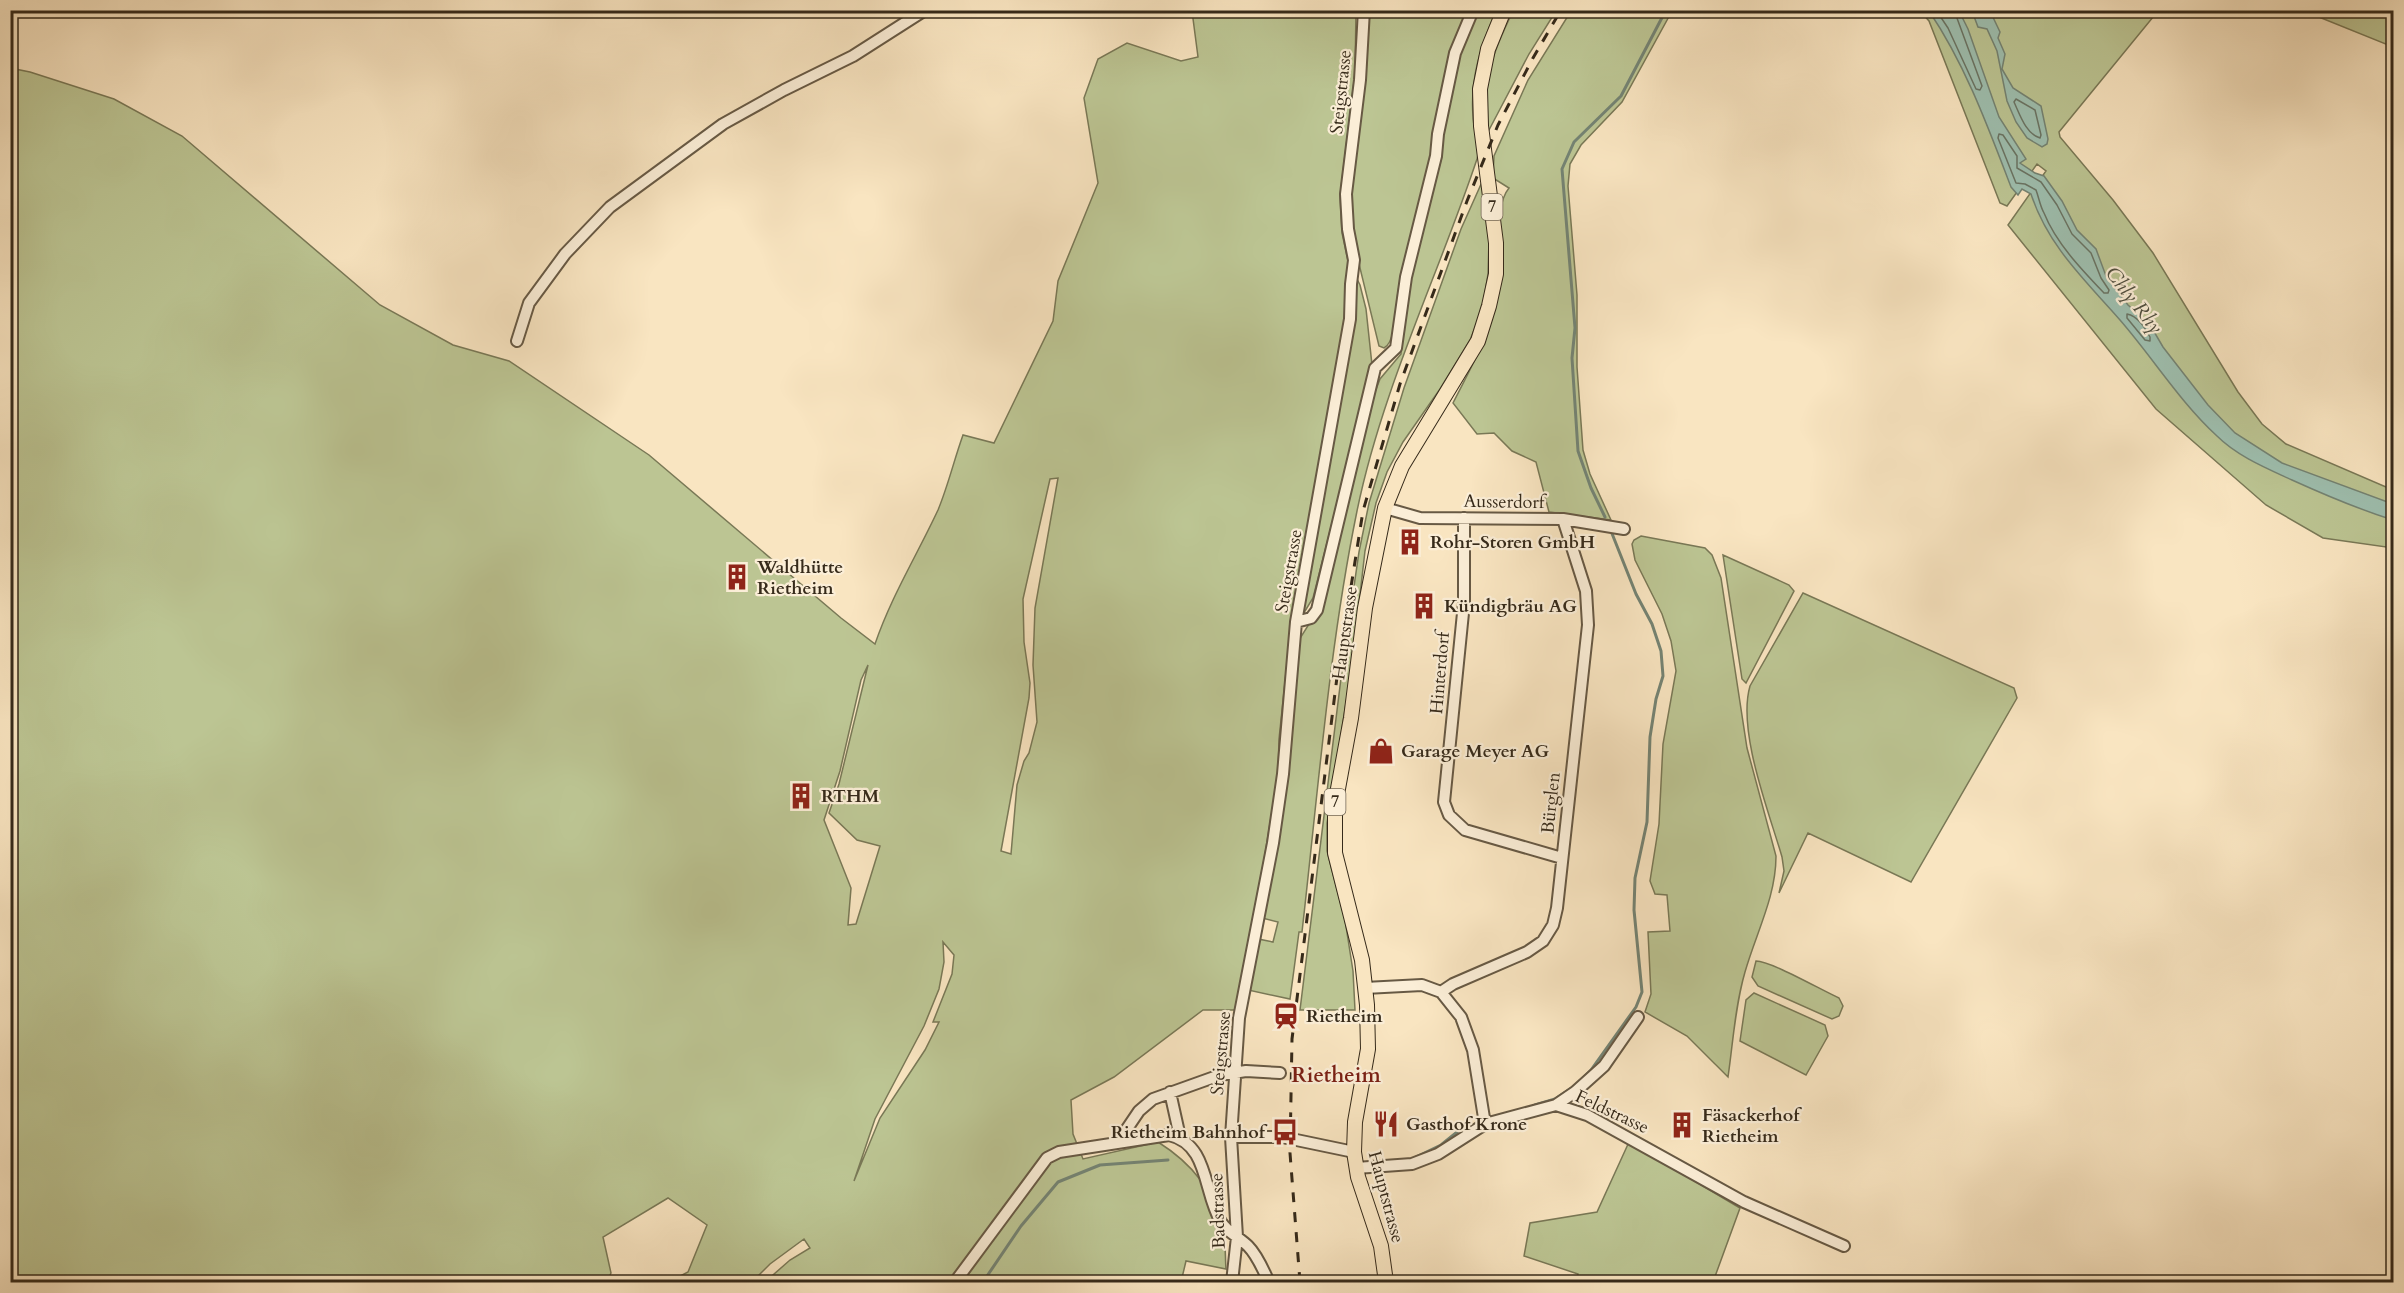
<svg xmlns="http://www.w3.org/2000/svg" width="2404" height="1293" viewBox="0 0 2404 1293" font-family="Cardo,serif">
<style>
.green{fill:#bcc593;stroke:#797856;stroke-width:1.5;fill-rule:evenodd}
.water{fill:#9ebfaf;stroke:#748373;stroke-width:1.5}
.lines{fill:none;stroke-linecap:round;stroke-linejoin:round}
.shore{stroke:#6a7464;stroke-width:1.5}
.stream{stroke:#748373;stroke-width:3}
.minor-casing{stroke:#675944;stroke-width:14}
.major-casing{stroke:#362a1a;stroke-width:16}
.minor{stroke:#fbeed7;stroke-width:10}
.major{stroke:#f9e5c1;stroke-width:14}
.rail{stroke:#362a1a;stroke-width:3;stroke-dasharray:10 10;stroke-linecap:butt}
.labels{text-anchor:middle;dominant-baseline:central;stroke-width:4.5;stroke-linejoin:round;paint-order:stroke}
.shield{fill:#fbeed7;stroke:#716553;stroke-width:1.5}
.shield-label{font-size:16px;font-weight:bold;fill:#362a1a}
.street-label{font-size:18px;fill:#362a1a;stroke:#fbeed7}
.poi-label{font-size:18px;font-weight:bold;fill:#362a1a;stroke:#fbeed7;text-anchor:start}
.water-label{font-size:20px;font-style:italic;fill:#504f3f;stroke:#fbeed7}
.quarter-label{font-size:21px;font-weight:bold;fill:#7a1f14;stroke:#fbeed7}
</style>
<rect width="100%" height="100%" fill="#f9e5c1"/>
<filter id="stains"><feTurbulence type="fractalNoise" baseFrequency=".00333" numOctaves="4"/><feColorMatrix values="0 0 0 0 .2 0 0 0 0 .09 0 0 0 0 .02 0 0 0 .5 -.17"/></filter>
<radialGradient id="worn" r=".72"><stop offset=".6" stop-color="#630" stop-opacity="0"/><stop offset="1" stop-color="#630" stop-opacity=".3"/></radialGradient>
<path class="green" d="M 1192,11 L 1356,11 L 1355,73 L 1340,196 L 1342,233 L 1348,261 L 1360,285 L 1366,309 L 1372,365 L 1313,598 L 1302,616 L 1355,292 L 1293,606 L 1279,739 L 1278,774 L 1264,860 L 1235,1010 L 1203,1010 L 1114,1077 L 1071,1100 L 1073,1134 L 1083,1159 L 1158,1142 C 1193,1164 1213,1190 1223,1231 C 1226,1243 1225,1257 1226,1269 L 1186,1261 L 1181,1282 L 765,1282 L 790,1260 L 810,1248 L 804,1239 L 770,1264 L 752,1282 L 669,1282 L 688,1272 L 707,1225 L 668,1198 L 603,1237 L 611,1273 L 607,1282 L 11,1282 L 10,68 L 30,72 L 114,99 L 182,136 L 380,305 L 453,345 L 509,361 L 649,455 L 841,618 L 875,644 C 891,597 917,555 938,510 C 948,486 954,460 963,435 L 994,443 L 1053,321 L 1058,281 L 1098,183 L 1084,98 L 1098,59 L 1127,43 L 1181,61 L 1198,57 ZM 1058,478 L 1035,608 L 1033,665 L 1037,722 L 1029,753 L 1024,761 L 1017,785 L 1011,854 L 1001,851 L 1029,698 L 1030,683 L 1024,642 L 1023,599 L 1050,479 ZM 868,665 L 839,784 L 829,813 L 857,840 L 880,846 L 856,924 L 848,925 L 851,888 L 824,820 L 840,771 L 861,680 ZM 943,942 L 954,955 L 952,974 L 933,1022 L 939,1022 L 925,1050 L 880,1118 L 854,1181 L 875,1119 L 924,1026 L 939,989 L 944,962 Z
M 1367,11 L 1467,11 C 1445,53 1442,107 1432,153 C 1422,200 1406,245 1398,292 C 1396,306 1396,342 1384,348 L 1379,346 L 1351,231 L 1349,189 Z
M 1478,11 L 1496,11 C 1481,45 1470,78 1473,116 C 1473,129 1481,146 1477,159 C 1438,276 1382,389 1357,511 C 1329,648 1318,792 1302,932 L 1299,932 L 1290,999 L 1248,990 L 1258,939 L 1273,942 L 1278,922 L 1262,918 L 1297,643 L 1311,621 L 1375,392 L 1380,379 L 1401,354 L 1402,323 L 1409,281 L 1442,156 L 1443,132 L 1459,55 Z
M 1513,11 L 1556,11 L 1529,54 L 1489,130 C 1475,92 1497,44 1513,11 Z
M 1571,11 L 1672,11 L 1622,102 L 1581,145 L 1570,164 L 1568,186 L 1577,295 L 1577,367 L 1583,450 L 1590,474 L 1611,520 L 1549,512 L 1536,462 L 1512,451 L 1494,433 L 1477,434 L 1453,403 C 1472,365 1495,327 1500,283 C 1504,256 1492,208 1509,188 L 1493,178 L 1494,156 L 1528,80 Z
M 1920,11 L 2158,11 L 2059,132 L 2060,137 L 2113,200 L 2153,253 L 2238,392 L 2262,424 L 2286,444 L 2393,490 L 2393,548 L 2323,538 L 2266,505 L 2156,409 L 2008,225 L 2046,171 L 2037,164 L 2007,206 L 2000,203 L 1929,21 Z
M 2304,11 L 2393,11 L 2393,47 Z
M 1482,182 L 1489,241 L 1488,274 L 1482,310 L 1470,340 L 1440,389 L 1403,442 L 1387,472 L 1376,503 L 1365,551 L 1352,665 L 1327,823 L 1327,851 L 1345,920 L 1353,971 L 1355,1010 L 1300,1010 L 1343,662 L 1359,552 L 1369,503 L 1404,388 L 1461,229 Z
M 1641,536 L 1705,548 L 1712,555 L 1721,578 L 1747,748 L 1776,856 C 1776,897 1756,933 1745,972 C 1735,1006 1733,1043 1728,1077 L 1687,1036 L 1645,1012 L 1651,994 L 1648,932 L 1670,931 L 1667,895 L 1655,894 L 1650,881 L 1659,824 L 1663,744 L 1676,671 L 1671,641 L 1662,614 L 1635,560 L 1632,544 L 1634,540 Z
M 1723,555 L 1789,585 L 1794,591 L 1746,683 L 1742,679 Z
M 1803,593 L 2014,688 L 2017,698 L 1911,882 L 1808,833 L 1779,893 L 1784,871 L 1782,857 C 1769,812 1737,731 1750,686 Z
M 1756,961 C 1771,961 1821,990 1839,998 L 1843,1006 L 1839,1016 L 1832,1019 L 1758,986 L 1752,977 Z
M 1754,993 L 1825,1025 L 1828,1036 L 1806,1075 L 1740,1041 L 1746,1000 Z
M 1629,1142 L 1740,1208 L 1713,1282 L 1576,1282 L 1578,1274 L 1524,1256 L 1530,1223 L 1597,1212 Z"/>
<path class="water" d="M 1929,11 L 1959,11 L 1968,29 L 1999,117 L 2026,159 L 2020,163 L 2035,173 L 2044,176 L 2062,201 L 2077,230 L 2096,249 L 2106,276 L 2128,305 L 2149,323 L 2163,347 L 2208,405 L 2235,433 L 2282,463 L 2393,504 L 2393,520 C 2358,509 2325,495 2292,480 C 2266,468 2237,456 2217,436 C 2180,402 2153,358 2120,320 C 2085,280 2048,246 2031,194 L 2022,189 L 2018,195 L 2011,187 C 1988,127 1965,64 1929,11 Z
M 1972,11 L 1990,11 L 2000,32 L 1998,38 L 2005,54 L 2002,69 L 2013,88 L 2041,106 L 2048,139 L 2047,144 L 2042,147 L 2027,138 L 2016,122 L 2007,101 L 1997,51 L 1987,29 L 1978,27 Z"/>
<g class="lines">
<path class="shore" d="M 1936,10 L 1948,28 L 1976,89 L 1980,90 L 1982,86 L 1954,10
M 2016,99 L 2035,110 L 2041,135 L 2040,138 C 2026,134 2020,115 2014,102 Z
M 1999,134 L 2003,135 L 2017,156 L 2017,168 L 2041,182 L 2057,205 L 2072,234 L 2091,253 L 2101,278 L 2109,290 L 2108,293 L 2104,293 C 2082,270 2056,243 2044,213 C 2040,206 2039,198 2036,190 L 2025,184 L 2016,183 L 1998,138 Z
M 2127,314 C 2138,316 2145,328 2150,337 L 2150,341 L 2145,340 L 2127,318 Z"/>
<path class="stream" d="M 1605,517 L 1591,488 L 1578,451 L 1572,358 L 1575,328 L 1562,169 L 1574,142 L 1621,96 L 1666,10
M 1535,1105 L 1555,1099 L 1576,1085 L 1591,1070 L 1636,1007 L 1642,992 L 1634,910 L 1635,878 L 1647,822 L 1650,737 L 1656,699 L 1663,676 L 1661,651 L 1652,624 L 1636,594 L 1611,531
M 1416,1157 L 1441,1145 L 1467,1124
M 983,1282 L 1021,1226 L 1058,1182 L 1100,1165 L 1168,1160"/>
<g class="minor-casing">
<path id="minor" d="M 517,341 L 529,303 L 565,254 L 610,207 L 723,124 L 784,90 L 853,56 L 925,10
M 1385,508 L 1420,518 L 1563,519 L 1624,529
M 1464,518 L 1464,603 L 1444,802 L 1449,815 L 1465,830 L 1562,858
M 1296,622 L 1311,618 L 1317,610 L 1375,368 L 1396,348 L 1406,277 L 1436,156 L 1438,134 L 1455,53 L 1473,10
M 1365,988 L 1422,985 L 1441,992 L 1461,1017 L 1473,1050 L 1485,1124
M 1441,992 L 1453,984 L 1527,952 L 1543,941 L 1553,925 L 1557,908 L 1588,625 L 1586,591 L 1563,519
M 1170,1092 L 1180,1137
M 1556,1105 L 1575,1092 L 1604,1066 L 1638,1017
M 1231,1137 L 1282,1137 L 1354,1152
M 1118,1142 L 1139,1111 L 1153,1099 L 1220,1075 L 1246,1071 L 1280,1073
M 1356,1168 L 1412,1164 L 1438,1154 L 1485,1124 L 1556,1105 L 1587,1115 L 1744,1202 L 1844,1246
M 955,1282 L 1047,1158 L 1059,1152 L 1169,1135 C 1209,1144 1203,1192 1221,1222 C 1228,1233 1239,1237 1248,1246 C 1258,1256 1263,1270 1269,1282
M 1232,1282 L 1237,1237 L 1231,1137 L 1239,1018 L 1273,843 L 1283,774 L 1296,622 L 1350,319 L 1351,284 L 1354,260 L 1348,229 L 1346,194 L 1360,80 L 1364,10"/>
</g>
<g class="major-casing">
<path id="major" d="M 1386,1282 L 1381,1246 L 1358,1177 L 1354,1152 L 1355,1122 L 1368,1049 L 1367,1005 L 1362,960 L 1335,853 L 1335,805 L 1351,718 L 1365,608 L 1385,508 L 1402,466 L 1478,341 L 1489,306 L 1496,274 L 1496,243 L 1481,126 L 1480,89 L 1488,49 L 1504,10"/>
</g>
<use href="#minor" class="minor"/>
<use href="#major" class="major"/>
<path class="rail" d="M 1300,1282 L 1290,1153 L 1292,1039 L 1338,669 L 1363,511 L 1400,384 L 1467,201 L 1498,125 L 1533,58 L 1561,10"/>
</g>
<defs>
<g id="building-bare" transform="scale(2.07)"><path d="M-4-6H4V6H1V3H-1V6H-4ZM-2.5-4.3h1.7v1.8h-1.7ZM.8-4.3h1.7v1.8H.8ZM-2.5-1h1.7V.8h-1.7ZM.8-1h1.7V.8H.8Z" fill="#8f2418" stroke="#fbeed7" stroke-width="2.5" paint-order="stroke"/></g>
<g id="shop-bare" transform="scale(2.07)"><path d="M-5-2.5h2.3a2.7 3.5 0 0 1 5.4 0H5L5.5 6h-11ZM-1.5-2.5h3a1.5 2.3 0 0 0-3 0Z" fill="#8f2418" stroke="#fbeed7" stroke-width="2.5" paint-order="stroke"/></g>
<g id="station-bare" transform="scale(2.07)"><path d="M-3-6H3Q5-6 5-4V2Q5 4 3 4L4.5 6H3L1.5 4h-3L-3 6H-4.5L-3 4Q-5 4-5 2V-4Q-5-6-3-6ZM-3.5-4v3h7v-3ZM-3.5 1v1.5H-2V1ZM2 1v1.5H3.5V1Z" fill="#8f2418" stroke="#fbeed7" stroke-width="2.5" paint-order="stroke"/></g>
<g id="restaurant-bare" transform="scale(2.07)"><path d="M-5-6h1v4h1v-4h1v4h1v-4h1v5L-1.5 .5V6h-2V.5L-5-1ZM5-6V6H3V1.5H1.5Q1.5-4 5-6Z" fill="#8f2418" stroke="#fbeed7" stroke-width="2.5" paint-order="stroke"/></g>
<g id="bus-bare" transform="scale(2.07)"><path d="M-5-6H5V4H4V6H2V4H-2V6H-4V4H-5ZM-3.5-4V0h7V-4ZM-3.5 1.2v1.5H-2V1.2ZM2 1.2v1.5H3.5V1.2Z" fill="#8f2418" stroke="#fbeed7" stroke-width="2.5" paint-order="stroke"/></g>
</defs>
<g fill-rule="evenodd">
<use href="#building-bare" x="1410" y="542"/>
<use href="#building-bare" x="737" y="577"/>
<use href="#building-bare" x="1424" y="606"/>
<use href="#shop-bare" x="1381" y="751"/>
<use href="#building-bare" x="801" y="796"/>
<use href="#station-bare" x="1286" y="1016"/>
<use href="#restaurant-bare" x="1386" y="1124"/>
<use href="#building-bare" x="1682" y="1125"/>
<use href="#bus-bare" x="1285" y="1132"/>
</g>
<g class="labels">
<g class="shield">
<rect x="1481.5" y="194" width="21" height="26" rx="4.5"/>
<rect x="1324.5" y="789" width="21" height="26" rx="4.5"/>
</g>
<g class="shield-label">
<text x="1492" y="207">7</text>
<text x="1335" y="802">7</text>
</g>
<g class="street-label">
<text transform="translate(1341 92) rotate(-84)">Steigstrasse</text>
<text transform="translate(1504 502) rotate(1)">Ausserdorf</text>
<text transform="translate(1289 571) rotate(-80)">Steigstrasse</text>
<text transform="translate(1345 633) rotate(-82)">Hauptstrasse</text>
<text transform="translate(1440 673) rotate(-85)">Hinterdorf</text>
<text transform="translate(1551 803) rotate(-84)">Bürglen</text>
<text transform="translate(1221 1053) rotate(-85)">Steigstrasse</text>
<text transform="translate(1612 1112) rotate(25)">Feldstrasse</text>
<text transform="translate(1386 1197) rotate(75)">Hauptstrasse</text>
<text transform="translate(1218 1211) rotate(-92)">Badstrasse</text>
</g>
<g class="poi-label">
<text x="1430" y="542">Rohr-Storen GmbH</text>
<text x="757" y="567">Waldhütte<tspan x="757" dy="21">Rietheim</tspan></text>
<text x="1444" y="606">Kündigbräu AG</text>
<text x="1401" y="751">Garage Meyer AG</text>
<text x="821" y="796">RTHM</text>
<text x="1306" y="1016">Rietheim</text>
<text x="1702" y="1115">Fäsackerhof<tspan x="1702" dy="21">Rietheim</tspan></text>
<text x="1406" y="1124">Gasthof Krone</text>
<text x="1265" y="1132" text-anchor="end">Rietheim Bahnhof</text>
</g>
<g class="water-label">
<text transform="translate(2134 300) rotate(52)">Chly Rhy</text>
</g>
<g class="quarter-label">
<text x="1336" y="1075">Rietheim</text>
</g>
</g>
<rect width="2404" height="1293" fill="none" stroke="#f9e5c1" stroke-width="36"/>
<rect x="12" y="12" width="2380" height="1269" fill="none" stroke="#362a1a" stroke-width="3"/>
<rect x="18" y="18" width="2368" height="1257" fill="none" stroke="#362a1a" stroke-width="1.5"/>
<rect width="100%" height="100%" filter="url(#stains)"/>
<rect width="100%" height="100%" fill="url(#worn)"/>
</svg>
